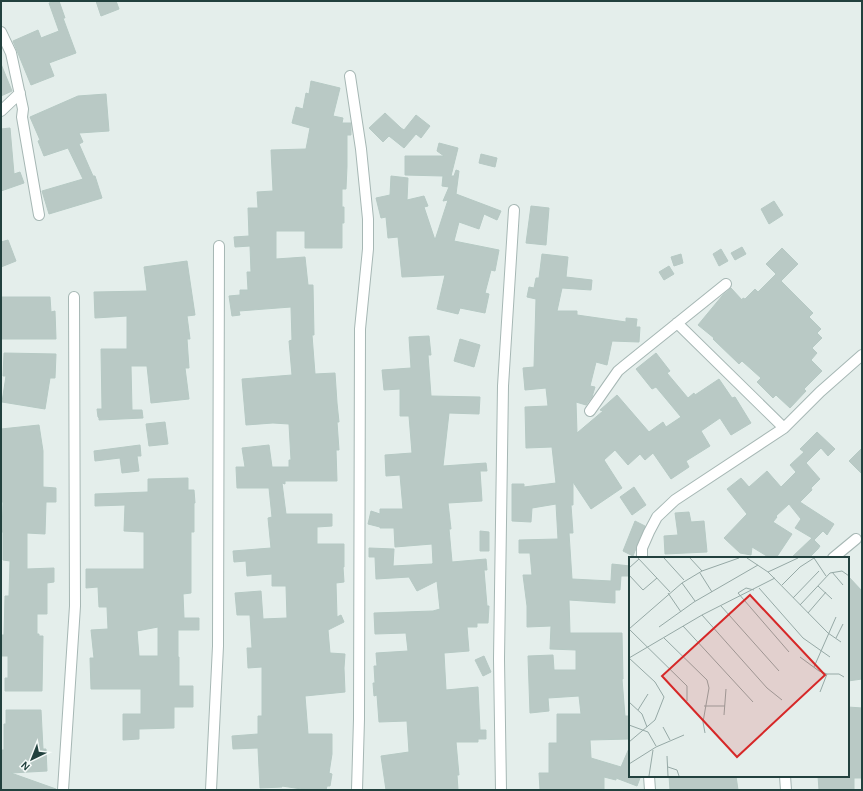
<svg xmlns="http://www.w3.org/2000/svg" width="863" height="791" viewBox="0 0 863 791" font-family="Karla,sans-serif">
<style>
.building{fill:#b9c9c5;stroke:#b6c9c4;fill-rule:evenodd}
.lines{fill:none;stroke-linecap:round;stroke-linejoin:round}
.street-casing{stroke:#a6b7b4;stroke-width:12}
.street{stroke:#fff;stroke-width:10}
.inset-road{fill:none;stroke:#96a9a6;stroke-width:1}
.view{fill:#d62828;fill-opacity:0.15;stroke:#d62828;stroke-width:2}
.inset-edge{fill:none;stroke:#22413e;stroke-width:2}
</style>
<rect width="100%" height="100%" fill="#e4eeeb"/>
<path class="building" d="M 56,1 L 59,1 L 65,18 L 63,18 L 76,53 L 49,63 L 54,76 L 31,85 L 13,41 L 38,30 L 41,38 L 59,31 L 49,3 Z
M 96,1 L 116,1 L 119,9 L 101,16 Z
M 1,64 L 12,91 L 1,96 Z
M 311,81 L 340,88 L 333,116 L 343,118 L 342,123 L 351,123 L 351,135 L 347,135 L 347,166 L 346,189 L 342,189 L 342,207 L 344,207 L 344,223 L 342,223 L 342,248 L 305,248 L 305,231 L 276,231 L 276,259 L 305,257 L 308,285 L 313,285 L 314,335 L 312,335 L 315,374 L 335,373 L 337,403 L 339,422 L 337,422 L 339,450 L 336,450 L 337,481 L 285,481 L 285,484 L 282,483 L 286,514 L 332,514 L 332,526 L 317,527 L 317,544 L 344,544 L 344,567 L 343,567 L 344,582 L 336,583 L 337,617 L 341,615 L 344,622 L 328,630 L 330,653 L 345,654 L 344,668 L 345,692 L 305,696 L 308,734 L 332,734 L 332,754 L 329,773 L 332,774 L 330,786 L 327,786 L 326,790 L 308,790 L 282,786 L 282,787 L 260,788 L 258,748 L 233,749 L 232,736 L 258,734 L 258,716 L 262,716 L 262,667 L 248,668 L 247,648 L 252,648 L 250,615 L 237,615 L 235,593 L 261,591 L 263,619 L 287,618 L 286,586 L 272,586 L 272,574 L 247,576 L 246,561 L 234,562 L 233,551 L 271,548 L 268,518 L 272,517 L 269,488 L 237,488 L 236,467 L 245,467 L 242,448 L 269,445 L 272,467 L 289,467 L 289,460 L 291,460 L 289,424 L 273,423 L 246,425 L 242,379 L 292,375 L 289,341 L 292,340 L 291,307 L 239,311 L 240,315 L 232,316 L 229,296 L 240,295 L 240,290 L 248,290 L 247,272 L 251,272 L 250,246 L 235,247 L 234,237 L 249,236 L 248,208 L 258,208 L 257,192 L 273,191 L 271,150 L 306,149 L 310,128 L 292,123 L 296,107 L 303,109 L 306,93 L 309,94 Z
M 106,94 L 109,131 L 79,133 L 83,142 L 79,144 L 93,176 L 95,176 L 102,198 L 49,214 L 42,191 L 83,179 L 68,148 L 44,156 L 38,141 L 40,140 L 30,117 L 78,96 Z
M 385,113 L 401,128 L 404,130 L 416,115 L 430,126 L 421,138 L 416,134 L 404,148 L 389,136 L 383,142 L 369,128 Z
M 10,128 L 14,174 L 20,172 L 24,183 L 1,191 L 1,129 Z
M 439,143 L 458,148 L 451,176 L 454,176 L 456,170 L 459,171 L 456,194 L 501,211 L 497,220 L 484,214 L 479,229 L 459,222 L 454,241 L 499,250 L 495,271 L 491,270 L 485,293 L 489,294 L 485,313 L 460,308 L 458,314 L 437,309 L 445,275 L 402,277 L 398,237 L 388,238 L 386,217 L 381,218 L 376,198 L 390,195 L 391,176 L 408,178 L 407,200 L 424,196 L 428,206 L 424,207 L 435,240 L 448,200 L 443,201 L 449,187 L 442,186 L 443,176 L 405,175 L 405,156 L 444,156 L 437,151 Z
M 481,154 L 497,158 L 495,167 L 479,163 Z
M 774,201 L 783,215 L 769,224 L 761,209 Z
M 531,206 L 549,208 L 546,245 L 526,243 Z
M 8,240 L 16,261 L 1,267 L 1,242 Z
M 742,247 L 746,254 L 735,260 L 731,253 Z
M 782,248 L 798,264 L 781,281 L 813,313 L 809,317 L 821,329 L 817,333 L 822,338 L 812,348 L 817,353 L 811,360 L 822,371 L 804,389 L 806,391 L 790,408 L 776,395 L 773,398 L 757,382 L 761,378 L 742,361 L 739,364 L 713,339 L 714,338 L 698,325 L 722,296 L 731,288 L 742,300 L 743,298 L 745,299 L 755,289 L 758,292 L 776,274 L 766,264 Z
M 721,249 L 728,261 L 719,266 L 713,254 Z
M 542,254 L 568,257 L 566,277 L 592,280 L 591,290 L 562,288 L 557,311 L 577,311 L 577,315 L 626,322 L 626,318 L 637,319 L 636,327 L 640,327 L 639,342 L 612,341 L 607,365 L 596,362 L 590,386 L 595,387 L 592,397 L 586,405 L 576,402 L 577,433 L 603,411 L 600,410 L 617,395 L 649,432 L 663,422 L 666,427 L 681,417 L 656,387 L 652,389 L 636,369 L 656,353 L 670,371 L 667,373 L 688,398 L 694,393 L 695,395 L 719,379 L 732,398 L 735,397 L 751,423 L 731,435 L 720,418 L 701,431 L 710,446 L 686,461 L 689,467 L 671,479 L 653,453 L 645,460 L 640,454 L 628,465 L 615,450 L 604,460 L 622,488 L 591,509 L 573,482 L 573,505 L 571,505 L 573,533 L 569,533 L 572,579 L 611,581 L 612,564 L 630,566 L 630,576 L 621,576 L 620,590 L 615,590 L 615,603 L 569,600 L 570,633 L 622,633 L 623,679 L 622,679 L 625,716 L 630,716 L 630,739 L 590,740 L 591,758 L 621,767 L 630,746 L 630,776 L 640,778 L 637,786 L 616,778 L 616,780 L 604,777 L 604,790 L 540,790 L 539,773 L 549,773 L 549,743 L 557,743 L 557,714 L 581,714 L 579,696 L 548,698 L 549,711 L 530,713 L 528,656 L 553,655 L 554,670 L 576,670 L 576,650 L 550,649 L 551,626 L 527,627 L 527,606 L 523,575 L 532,575 L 530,553 L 519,553 L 519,540 L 558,539 L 556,504 L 532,508 L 531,522 L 512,521 L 512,484 L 524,484 L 524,487 L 556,483 L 552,447 L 526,448 L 525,407 L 548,406 L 546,388 L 525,390 L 523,368 L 534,367 L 536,299 L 527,297 L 529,287 L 534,288 L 536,278 L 539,278 Z
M 681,254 L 683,263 L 674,266 L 671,257 Z
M 187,261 L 195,315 L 187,316 L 190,339 L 187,339 L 189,368 L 185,368 L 189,399 L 151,403 L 147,366 L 131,366 L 132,410 L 142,410 L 143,418 L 99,420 L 99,418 L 98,417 L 97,409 L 102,409 L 101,349 L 127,349 L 127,316 L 95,318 L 94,292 L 147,291 L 144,267 Z
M 669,266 L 674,274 L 664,280 L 659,272 Z
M 1,297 L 50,297 L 51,312 L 55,311 L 56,339 L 1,339 Z
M 429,336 L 431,355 L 428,355 L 431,396 L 480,397 L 479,414 L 449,413 L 443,466 L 486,463 L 487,471 L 480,471 L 482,501 L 448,503 L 451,529 L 449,529 L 452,562 L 486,559 L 487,570 L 484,570 L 487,606 L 489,606 L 488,623 L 477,623 L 477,627 L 467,627 L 469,651 L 444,653 L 446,690 L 478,687 L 480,730 L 486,730 L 486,739 L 478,739 L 478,742 L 456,742 L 459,775 L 457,775 L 458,790 L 386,790 L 381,756 L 409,752 L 407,721 L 379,722 L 377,695 L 374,696 L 373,683 L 375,683 L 374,666 L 377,666 L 376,653 L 408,651 L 406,633 L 375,634 L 374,613 L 433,611 L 440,609 L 437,581 L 417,591 L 409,577 L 376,579 L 375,557 L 369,557 L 369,548 L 394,549 L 393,566 L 432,564 L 433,563 L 432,544 L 395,547 L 394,528 L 380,528 L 380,527 L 368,524 L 371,511 L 380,514 L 380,509 L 403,509 L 400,475 L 386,476 L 385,455 L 412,453 L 409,416 L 400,416 L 400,389 L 384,390 L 382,370 L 411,368 L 409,337 Z
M 460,339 L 480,345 L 474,367 L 454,361 Z
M 4,353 L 56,354 L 55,378 L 50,378 L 45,409 L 2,402 L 6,376 L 3,376 Z
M 165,422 L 168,444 L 149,446 L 146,424 Z
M 39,425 L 43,451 L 43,487 L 56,488 L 56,502 L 46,502 L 45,534 L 27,533 L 27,569 L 54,568 L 54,582 L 47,583 L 47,614 L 37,614 L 37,634 L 39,634 L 39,636 L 43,636 L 42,691 L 5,691 L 5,678 L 8,678 L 8,656 L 2,656 L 2,635 L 4,635 L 5,596 L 9,596 L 10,561 L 3,560 L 3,532 L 2,532 L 3,502 L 1,502 L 1,429 Z
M 817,432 L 835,449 L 828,456 L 821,448 L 806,463 L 820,479 L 811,488 L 812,490 L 800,502 L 834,524 L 827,535 L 823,531 L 814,540 L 820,546 L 818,549 L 809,558 L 791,558 L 812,538 L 795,528 L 801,519 L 789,504 L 776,516 L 777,517 L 773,522 L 792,534 L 776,558 L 770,558 L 752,547 L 751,555 L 740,553 L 724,538 L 747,514 L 727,489 L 741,478 L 749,487 L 767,471 L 781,487 L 796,472 L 790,465 L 804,452 L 800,449 Z
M 140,445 L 141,456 L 137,456 L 139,471 L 122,473 L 120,458 L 95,461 L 94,451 Z
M 862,448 L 862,474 L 849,461 Z
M 188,478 L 188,490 L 194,490 L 195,503 L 194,503 L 194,532 L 191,532 L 191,593 L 183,594 L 184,618 L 199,618 L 199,630 L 178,630 L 178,657 L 179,657 L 179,686 L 193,686 L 193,707 L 174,707 L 174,728 L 139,729 L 139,739 L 123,740 L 123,714 L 141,714 L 141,689 L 91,689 L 90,658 L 94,658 L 91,630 L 108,629 L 107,607 L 99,607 L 98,587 L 86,588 L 86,569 L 144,569 L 144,532 L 124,531 L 125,505 L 95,506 L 95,494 L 148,492 L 148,479 ZM 158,627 L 158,656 L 139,656 L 137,631 Z
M 634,487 L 646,505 L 632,515 L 620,497 Z
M 689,512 L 691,522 L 704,521 L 707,552 L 665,554 L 664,536 L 678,535 L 675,513 Z
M 635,521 L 645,526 L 633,556 L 623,551 Z
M 480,531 L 489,532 L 489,551 L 480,551 Z
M 848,576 L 862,591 L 862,679 L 848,681 Z
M 484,656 L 491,672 L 483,676 L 475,660 Z
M 848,707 L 862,708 L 862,778 L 854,778 L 854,790 L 819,790 L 818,776 L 848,776 Z
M 6,710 L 41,710 L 43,749 L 46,749 L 47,771 L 11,773 L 56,789 L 56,790 L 1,790 L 1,750 L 4,750 L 4,724 L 6,724 Z
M 669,776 L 736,776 L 738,790 L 670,790 Z"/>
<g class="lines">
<g class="street-casing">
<path id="street" d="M 1,32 L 11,53 L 23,109 L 22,117 L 39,215
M 350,76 L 361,149 L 368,219 L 368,249 L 360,329 L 359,719 L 357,790
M 1,111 L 20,93
M 677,323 L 784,428
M 590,411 L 618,371 L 624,366 L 726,284
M 642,558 L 642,548 L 649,532 L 657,517 L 675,500 L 784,428 L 820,392 L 862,355
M 833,558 L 856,539
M 649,776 L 650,790
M 785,776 L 786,790
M 63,790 L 75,606 L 74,297
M 211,790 L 218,646 L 219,246
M 501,790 L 499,659 L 503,386 L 514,210"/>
</g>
<use href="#street" class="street"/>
</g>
<g transform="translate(629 557)">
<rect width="220" height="220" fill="#e4eeeb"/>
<path class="inset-road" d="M 9,1 L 41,35M 35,1 L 55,23M 61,1 L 73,14M 118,1 L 139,15 L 199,76 L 212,85M 0,11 L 10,2M 139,15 L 169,1M 203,15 L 214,28M 71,16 L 83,35M 0,18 L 14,33 L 28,21M 53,26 L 66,44M 153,28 L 171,10 L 185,1 L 197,19M 189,29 L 203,42M 130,31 L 174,81 L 201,100M 125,33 L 117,31 L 109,36 L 160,95M 39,36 L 52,55M 164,41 L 190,14M 171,48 L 201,16 L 213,14 L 220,19M 92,49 L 150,114M 179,56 L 197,35M 73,58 L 138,131 L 153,143M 54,69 L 124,145M 30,70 L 65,45 L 129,8M 0,72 L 53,26 L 73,14 L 110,1M 0,72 L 58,129 L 58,144M 35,81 L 78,123 L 80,131 L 74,165 L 76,176M 207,81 L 214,67M 171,100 L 190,114 L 198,117 L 210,117 L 215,120M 0,101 L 73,58 L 146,21M 0,101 L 26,125 L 35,140 L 26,163 L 0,185M 185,110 L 207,60M 191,135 L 198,117M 0,145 L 13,157 L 18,170M 75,149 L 96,149M 9,153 L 19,137M 95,158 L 97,132M 0,168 L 19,175 L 27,189M 34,170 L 41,183M 38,199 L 39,219M 0,207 L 27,190 L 55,178M 39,210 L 48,213 L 50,219M 20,219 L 24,193"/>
<path class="view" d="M 121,38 L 196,118 L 108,200 L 33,119 Z"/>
<rect width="220" height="220" class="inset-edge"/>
</g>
<rect width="863" height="791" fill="none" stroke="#22413e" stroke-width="4"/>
<g transform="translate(32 759) rotate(223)" stroke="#f5faf8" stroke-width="3" paint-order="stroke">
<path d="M0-3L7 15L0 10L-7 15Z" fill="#22413e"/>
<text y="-6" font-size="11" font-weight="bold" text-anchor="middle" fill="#22413e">N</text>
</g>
</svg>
